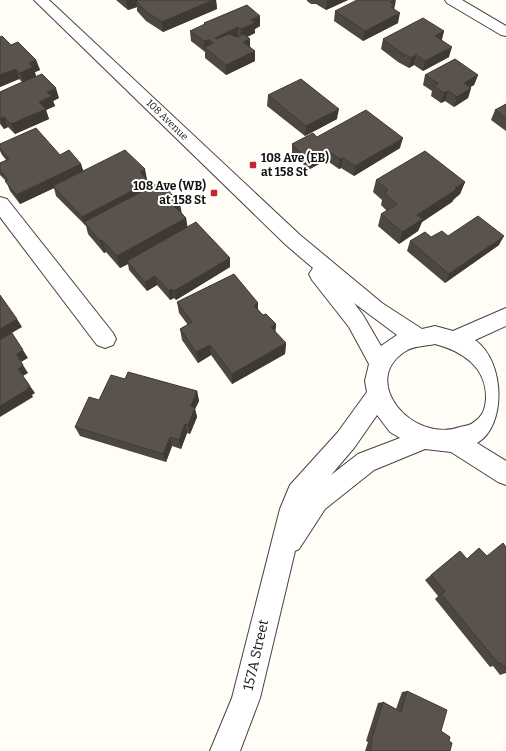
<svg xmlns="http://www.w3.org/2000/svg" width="506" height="751" viewBox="0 0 506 751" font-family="Bitter,serif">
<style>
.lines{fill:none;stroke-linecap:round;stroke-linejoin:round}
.minor-casing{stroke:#444;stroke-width:2}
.minor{fill:#fff;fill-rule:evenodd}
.wall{fill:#4d4742}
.shaded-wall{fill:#3f3936}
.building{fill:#5a524d;stroke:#3f3936}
.poi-dot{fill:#c4262e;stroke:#fff;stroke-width:1.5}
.labels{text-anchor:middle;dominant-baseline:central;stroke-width:4;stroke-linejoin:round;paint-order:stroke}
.far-street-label{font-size:10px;fill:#111;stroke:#fff}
.poi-label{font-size:12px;font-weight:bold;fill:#111;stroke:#fff;text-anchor:start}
.near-street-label{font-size:14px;fill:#111;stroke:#fff}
</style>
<rect width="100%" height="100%" fill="#fffdf5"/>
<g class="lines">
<g class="minor-casing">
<path id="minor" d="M 34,0 L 49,0 L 300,235 L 382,303 L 422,329 L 435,326 L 453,331 L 506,308 L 506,326 L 475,340 C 506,362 506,427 477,443 L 506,461 L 506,485 L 498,482 L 451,452 L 425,449 L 374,470 L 325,509 L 299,549 L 295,551 L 260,698 L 240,751 L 210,751 L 232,698 L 280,509 L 290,485 L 338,432 L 367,392 L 365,381 L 369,364 L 349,327 L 312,280 L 309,274 L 313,268 L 286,245 ZM 354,303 L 397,335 L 381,346 L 363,315 ZM 435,344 C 462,351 487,367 486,399 C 485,409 483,416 474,422 C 471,425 465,426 460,427 C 412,444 358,380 406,351 C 413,346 426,346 435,344 ZM 377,415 L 390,432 L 400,438 L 358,454 L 331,475 L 354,448 Z
M 445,0 L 462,0 L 506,26 L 506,36 L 501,35 L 447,3 Z
M 0,197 L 7,199 L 113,333 L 116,339 L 113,345 L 105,348 L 97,345 L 0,217 Z"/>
</g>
<use href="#minor" class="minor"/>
</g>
<path class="wall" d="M 116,0 L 216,0 L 217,9 L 163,32 L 146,21 L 137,11 L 137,7 L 128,10 Z
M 307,0 L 348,0 L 326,10 L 316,4 L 311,4 L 307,1 Z
M 394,9 L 398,23 L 363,41 L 334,21 L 335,11 Z
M 260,16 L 260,26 L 255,29 L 255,33 L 247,37 L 255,61 L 226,75 L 205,58 L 205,52 L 191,41 L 190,31 L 204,25 L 204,23 Z
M 444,31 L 442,40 L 449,57 L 423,71 L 414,65 L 409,68 L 398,62 L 381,49 L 383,39 Z
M 0,37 L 11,45 L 36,60 L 40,70 L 35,72 L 36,77 L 59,98 L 53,101 L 55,106 L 46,110 L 49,119 L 15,134 L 8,127 L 4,129 L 0,124 L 0,92 L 22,82 L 19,79 L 0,87 Z
M 425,75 L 478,75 L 474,85 L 470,87 L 471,88 L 468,98 L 454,107 L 445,101 L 441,103 L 431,96 L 432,91 L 423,85 Z
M 268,95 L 337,119 L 305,136 L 267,106 Z
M 506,104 L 506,131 L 491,120 L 495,110 Z
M 317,137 L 400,148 L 354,176 L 341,168 L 339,169 L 326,160 L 310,169 L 300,162 L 292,154 L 292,144 Z
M 0,144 L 60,155 L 81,164 L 83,171 L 147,179 L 149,182 L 150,188 L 182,213 L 186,218 L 187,227 L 230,258 L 230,267 L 176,300 L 174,298 L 170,300 L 157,285 L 147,291 L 129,270 L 128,264 L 120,268 L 106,252 L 104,253 L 88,234 L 86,226 L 56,196 L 54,188 L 20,204 L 10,191 L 6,181 L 0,175 L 0,163 L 6,160 L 2,155 L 0,151 Z
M 376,180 L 465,182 L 460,194 L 454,199 L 452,202 L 422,222 L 418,231 L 399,244 L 378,226 L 381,214 L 387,211 L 381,205 L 382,200 L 373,192 Z
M 448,236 L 499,245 L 445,283 L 407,251 L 410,241 L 431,237 Z
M 177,302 L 258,303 L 258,309 L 263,315 L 276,324 L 275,332 L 286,343 L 285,354 L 232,384 L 211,355 L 198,363 L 182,340 L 180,329 L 188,325 L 179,313 Z
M 125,379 L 197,391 L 199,401 L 195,409 L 197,417 L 190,434 L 187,433 L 181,449 L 172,446 L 166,462 L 80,436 L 75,427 L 99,400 Z
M 506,547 L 506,673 L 500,675 L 493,666 L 490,667 L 435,599 L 438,596 L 425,580 L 431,575 L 467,559 L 479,548 L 487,556 Z
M 407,691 L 449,741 L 450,751 L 365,751 L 368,742 L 366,741 L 378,703 L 383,702 L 396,709 L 402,692 Z"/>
<path class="shaded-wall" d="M 126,0 L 153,0 L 136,1 L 137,7 L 128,10 Z
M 213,0 L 216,0 L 217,9 L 163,32 L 162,22 Z
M 327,0 L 348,0 L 326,10 Z
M 396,0 L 393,15 L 390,2 Z
M 400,13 L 398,23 L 363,41 L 365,31 Z
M 260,16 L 260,26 L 255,29 L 255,33 L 241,40 L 241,29 L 251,20 Z
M 238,27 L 238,37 L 216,48 L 215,38 Z
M 444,31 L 441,41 L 435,36 Z
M 250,39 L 250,49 L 243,42 Z
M 210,40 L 211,50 L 204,47 L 204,52 L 204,41 Z
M 452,47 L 449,57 L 423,71 L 425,61 Z
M 255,51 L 255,61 L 226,75 L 226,65 Z
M 416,55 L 414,65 L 409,68 L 411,58 Z
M 36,60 L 40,70 L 35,72 L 36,77 L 24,83 L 20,73 L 29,63 Z
M 16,69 L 19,79 L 0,87 L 0,75 Z
M 478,75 L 474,85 L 460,93 L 464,83 Z
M 56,88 L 59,98 L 53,101 L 55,106 L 46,110 L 49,119 L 15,134 L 11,124 L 39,102 L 47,92 Z
M 471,88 L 468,98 L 454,107 L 457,97 Z
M 448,91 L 445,101 L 441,103 L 444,93 Z
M 339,109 L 337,119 L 305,136 L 306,126 Z
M 4,117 L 8,127 L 4,129 L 0,119 Z
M 403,138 L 400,148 L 354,176 L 355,166 Z
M 327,150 L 326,160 L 310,169 L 311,159 Z
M 343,158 L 341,168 L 339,169 L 340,159 Z
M 81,164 L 84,173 L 53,186 L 54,188 L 20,204 L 16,195 Z
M 145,169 L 147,179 L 142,182 L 140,172 Z
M 149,182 L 151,192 L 84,222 L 85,227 L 82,217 Z
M 465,182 L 460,194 L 454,199 L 452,202 L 422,222 L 418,231 L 399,244 L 402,232 L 417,215 L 455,188 Z
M 180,203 L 182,215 L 174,206 Z
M 186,218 L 188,230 L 127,261 L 128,264 L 120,268 L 117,256 Z
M 504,236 L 499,245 L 445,283 L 449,274 Z
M 102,240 L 106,252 L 104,253 L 100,241 Z
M 230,258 L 230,267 L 176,300 L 174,291 Z
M 155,276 L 157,285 L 147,291 L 145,282 Z
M 172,289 L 174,298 L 170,300 L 169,291 Z
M 258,303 L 258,314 L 254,306 Z
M 17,319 L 22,327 L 0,340 L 0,329 Z
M 276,324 L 275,336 L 271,327 Z
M 286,343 L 285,354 L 232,384 L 232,374 Z
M 210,345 L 211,355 L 198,363 L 196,352 Z
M 23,350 L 28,358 L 21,362 L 16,354 Z
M 23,365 L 28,373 L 23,376 L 18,369 Z
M 30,386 L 35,393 L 32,395 L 33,397 L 0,417 L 0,406 Z
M 197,391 L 199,401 L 195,409 L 197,417 L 190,434 L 188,425 L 191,406 Z
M 185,424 L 187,433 L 181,449 L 179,440 Z
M 170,437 L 172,446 L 166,462 L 163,454 Z"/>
<path class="building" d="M 138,0 L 213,0 L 162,22 L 144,10 L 136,1 Z
M 357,0 L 395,0 L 390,2 L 395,5 L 391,7 L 400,13 L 365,31 L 335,11 Z
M 247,5 L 260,16 L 251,20 L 255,23 L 241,29 L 238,27 L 215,38 L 217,39 L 229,34 L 237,37 L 244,34 L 250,39 L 243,42 L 255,51 L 226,65 L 204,47 L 214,43 L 210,40 L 204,41 L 190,31 L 205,24 L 204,23 Z
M 423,18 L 444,31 L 435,36 L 452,47 L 425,61 L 416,55 L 411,58 L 400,52 L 383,39 Z
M 2,36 L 11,45 L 18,42 L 36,60 L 29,63 L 33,67 L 20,73 L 16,69 L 0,75 L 0,37 Z
M 455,59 L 478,75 L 464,83 L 471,88 L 457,97 L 448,91 L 444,93 L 433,86 L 438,83 L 425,75 Z
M 42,74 L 56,88 L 47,92 L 52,96 L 39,102 L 46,109 L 11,124 L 4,117 L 0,119 L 0,92 L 20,83 Z
M 301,79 L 339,109 L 306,126 L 268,95 Z
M 506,104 L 506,118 L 495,110 Z
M 366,110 L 403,138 L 355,166 L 343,158 L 340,159 L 327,150 L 311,159 L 300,152 L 292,144 L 313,133 L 317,137 Z
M 36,128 L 60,155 L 69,150 L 81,164 L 16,195 L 5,181 L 8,180 L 0,170 L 0,163 L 9,159 L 0,148 L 0,144 Z
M 125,150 L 145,169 L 140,172 L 149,182 L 82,217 L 53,186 Z
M 425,151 L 465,182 L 455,188 L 457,189 L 417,215 L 423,219 L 402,232 L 381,214 L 397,204 L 384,193 L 388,190 L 376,180 Z
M 160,182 L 180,203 L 174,206 L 186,218 L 117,256 L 102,240 L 100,241 L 84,222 Z
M 478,216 L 504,236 L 449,274 L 410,241 L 425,232 L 431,237 L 442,231 L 448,236 Z
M 196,222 L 230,258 L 174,291 L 172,289 L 169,291 L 155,276 L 145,282 L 127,261 Z
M 234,274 L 258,303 L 254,306 L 263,315 L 266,314 L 276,324 L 271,327 L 286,343 L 232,374 L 210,345 L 196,352 L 180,329 L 192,322 L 177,302 Z
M 0,295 L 17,319 L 0,329 Z
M 12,333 L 23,350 L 16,354 L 23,365 L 18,369 L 30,386 L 27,387 L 28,389 L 0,406 L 0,340 Z
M 128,372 L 197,391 L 191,406 L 195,408 L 188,425 L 185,424 L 179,440 L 170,437 L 163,454 L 75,427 L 89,397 L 99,400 L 111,375 L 125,379 Z
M 503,543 L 506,547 L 506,669 L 501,663 L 499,664 L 441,594 L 445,591 L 431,575 L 460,551 L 467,559 L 479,548 L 487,556 Z
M 407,691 L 447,710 L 441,731 L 450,737 L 449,741 L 452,743 L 450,751 L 370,751 L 372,742 L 371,741 L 383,702 L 401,712 Z"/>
<g class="poi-dot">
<rect x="249" y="161" width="8" height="8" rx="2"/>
<rect x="210" y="189" width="8" height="8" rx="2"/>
</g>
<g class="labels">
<g class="far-street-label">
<text transform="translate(167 120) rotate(44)">108 Avenue</text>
</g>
<g class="poi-label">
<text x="261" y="158">108 Ave (EB)<tspan x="261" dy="14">at 158 St</tspan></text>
<text x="206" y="186" text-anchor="end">108 Ave (WB)<tspan x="206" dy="14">at 158 St</tspan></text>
</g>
<g class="near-street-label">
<text transform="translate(256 655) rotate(-77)">157A Street</text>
</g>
</g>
</svg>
